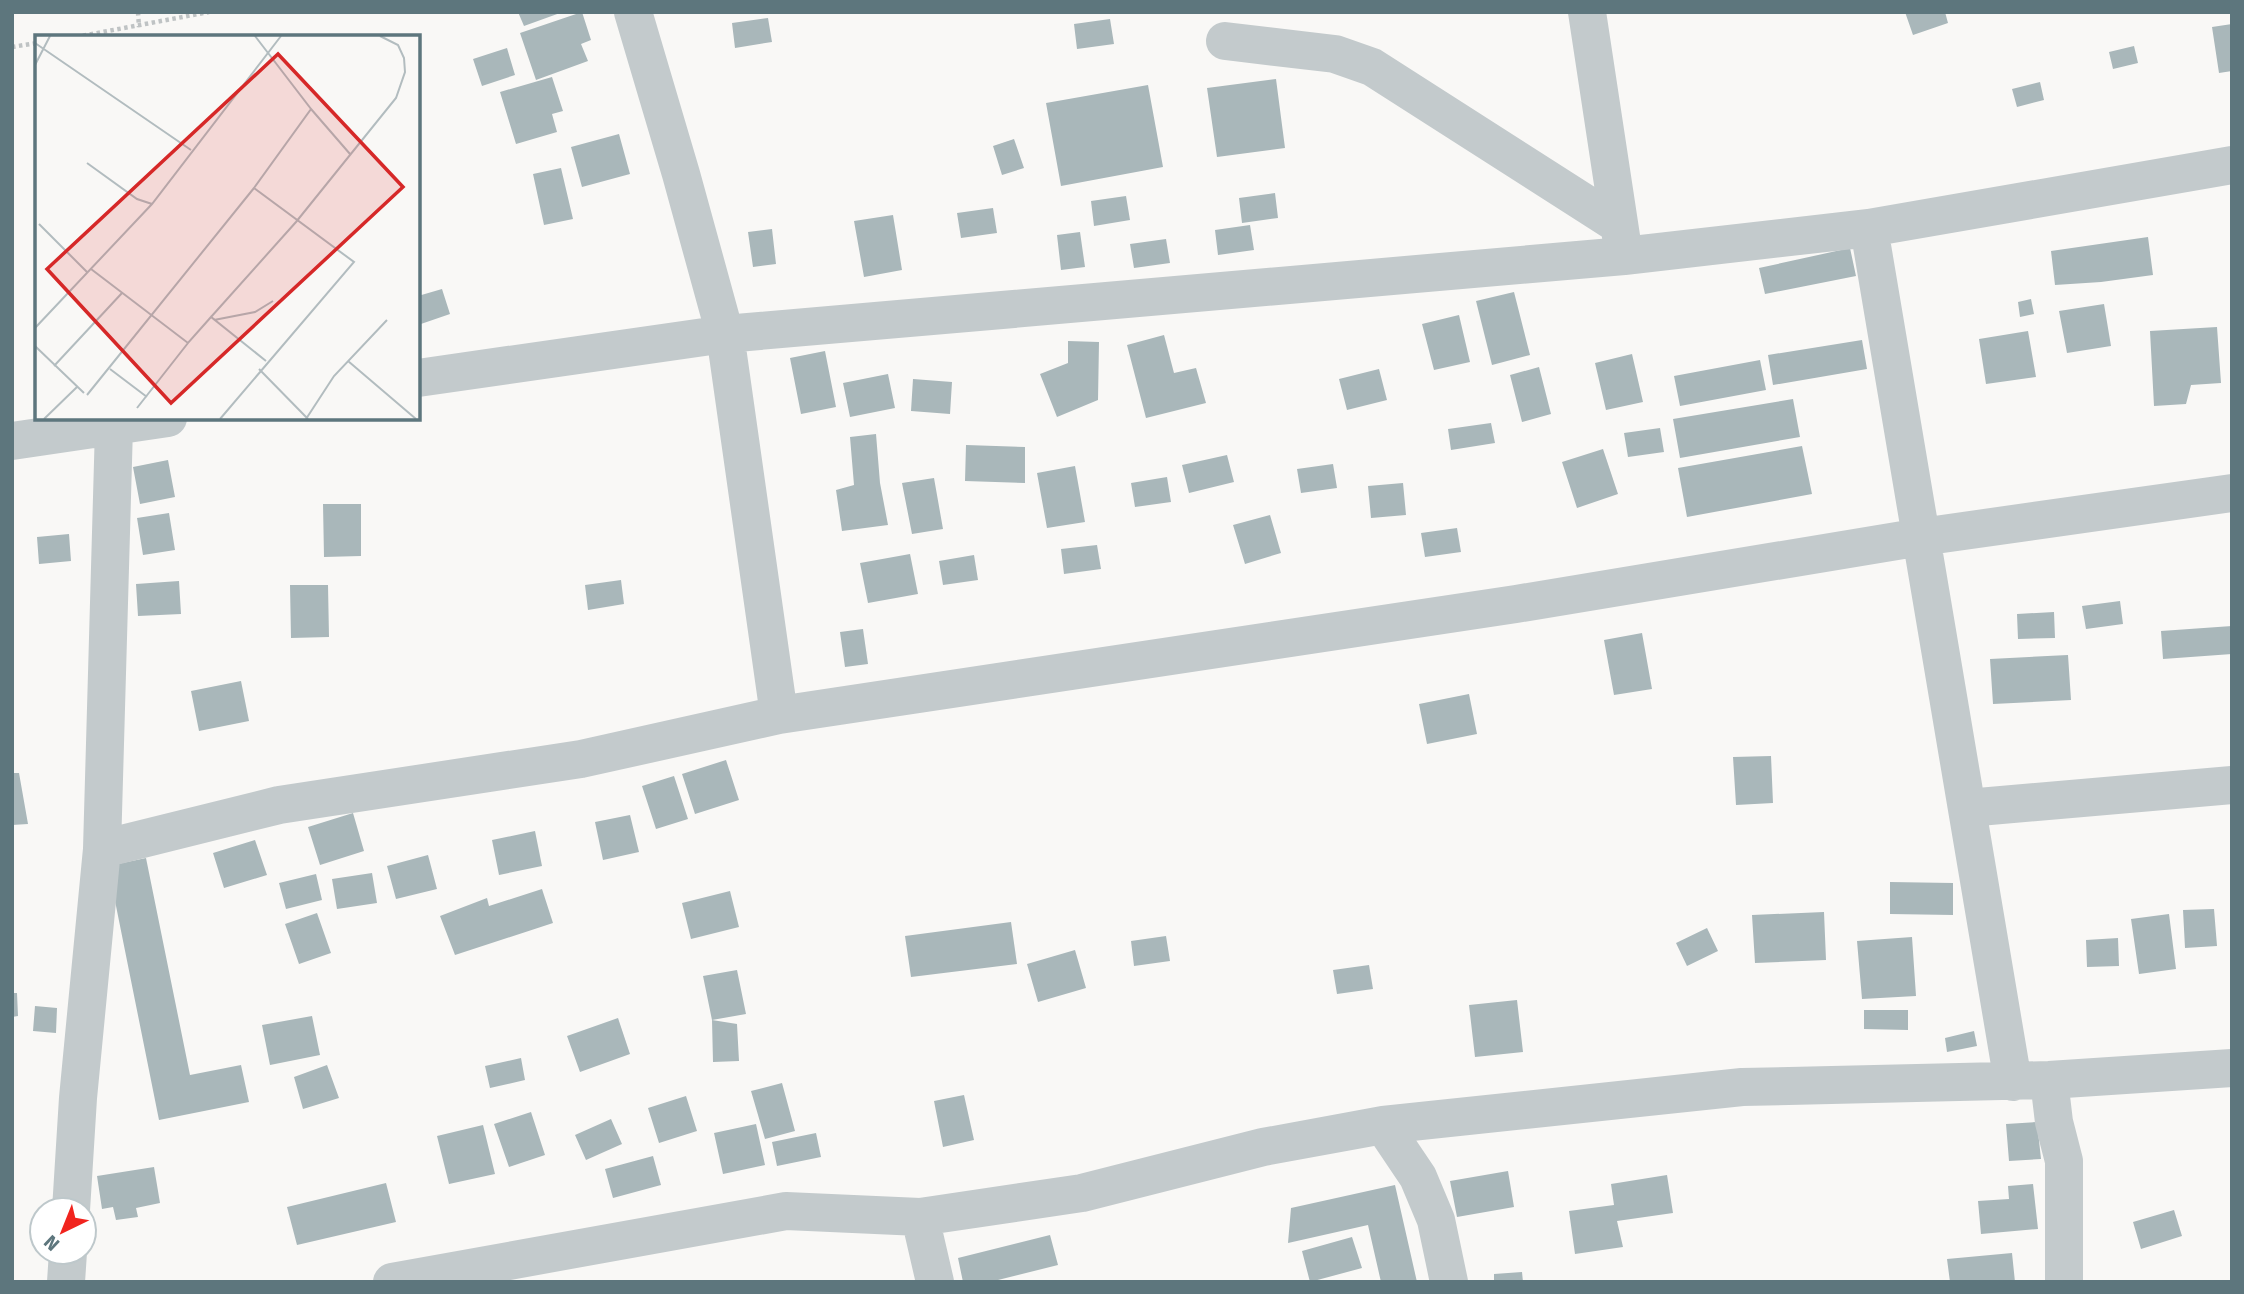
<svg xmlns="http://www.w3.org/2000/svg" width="2244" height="1294" viewBox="0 0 2244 1294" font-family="'Fira Sans',sans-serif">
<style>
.building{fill:#a9b7ba}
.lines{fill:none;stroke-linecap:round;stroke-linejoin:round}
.path{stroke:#bfc3c4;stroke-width:4.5;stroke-dasharray:3.5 3.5;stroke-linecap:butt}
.street{stroke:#c3cacc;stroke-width:38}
.inset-road{fill:none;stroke:#b2bcbf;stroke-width:2}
.view{fill:#d62828;fill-opacity:0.15;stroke:#d62828;stroke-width:3.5}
.inset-edge{fill:none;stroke:#5d767d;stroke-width:3.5}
</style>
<rect width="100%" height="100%" fill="#f9f8f6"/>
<path class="building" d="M 518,12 L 560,12 L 560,13 L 524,26 Z
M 582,12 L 591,40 L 581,44 L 588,61 L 536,80 L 520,33 Z
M 1905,12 L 1945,12 L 1948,23 L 1913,35 Z
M 768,18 L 772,42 L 735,48 L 732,23 Z
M 1110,19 L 1114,44 L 1077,49 L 1074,24 Z
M 2232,24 L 2232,71 L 2219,73 L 2212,27 Z
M 2134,46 L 2138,63 L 2113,69 L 2109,52 Z
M 507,48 L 515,75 L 482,86 L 473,59 Z
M 552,77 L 563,111 L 552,114 L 557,132 L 516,144 L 500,92 Z
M 1276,79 L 1285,148 L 1217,157 L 1207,88 Z
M 2040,82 L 2044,100 L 2017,107 L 2012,89 Z
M 1148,85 L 1163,167 L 1061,186 L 1046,103 Z
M 619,134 L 630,174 L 582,187 L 571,147 Z
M 1014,139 L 1024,168 L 1002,175 L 993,146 Z
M 561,168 L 573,219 L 544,225 L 533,174 Z
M 1275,193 L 1278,218 L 1242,223 L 1239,198 Z
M 1126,196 L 1130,220 L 1094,226 L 1091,201 Z
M 993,208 L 997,233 L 961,238 L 957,213 Z
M 893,215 L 902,270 L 864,277 L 854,221 Z
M 1250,225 L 1254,250 L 1218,255 L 1215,230 Z
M 772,229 L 776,264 L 753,267 L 748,232 Z
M 1080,232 L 1085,267 L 1061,270 L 1057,235 Z
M 2148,237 L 2153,275 L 2101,282 L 2055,285 L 2051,251 Z
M 1166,239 L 1170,263 L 1134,268 L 1130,244 Z
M 1850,248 L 1856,276 L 1765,294 L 1759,268 Z
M 442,289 L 450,314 L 418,325 L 418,296 Z
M 1514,292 L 1530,355 L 1492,365 L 1476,301 Z
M 2031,299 L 2034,314 L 2020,317 L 2018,302 Z
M 2104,304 L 2111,346 L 2067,353 L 2059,311 Z
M 1459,315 L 1470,362 L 1434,370 L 1422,324 Z
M 2217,327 L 2221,383 L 2191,385 L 2186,404 L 2154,406 L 2150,331 Z
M 2028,331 L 2036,377 L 1986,384 L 1979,339 Z
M 1164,335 L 1174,373 L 1196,368 L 1206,403 L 1146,418 L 1127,345 Z
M 1862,340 L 1867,369 L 1773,385 L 1768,355 Z
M 1068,341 L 1099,342 L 1098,400 L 1057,417 L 1040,374 L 1068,363 Z
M 825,351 L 836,407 L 801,414 L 790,358 Z
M 1632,354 L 1643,402 L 1606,410 L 1595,363 Z
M 1760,360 L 1766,390 L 1680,406 L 1674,376 Z
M 1539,367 L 1551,414 L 1522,422 L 1510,375 Z
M 1379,369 L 1387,400 L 1347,410 L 1339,379 Z
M 888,374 L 895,408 L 850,417 L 843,383 Z
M 913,379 L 952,382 L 950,414 L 911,411 Z
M 1793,399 L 1800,437 L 1680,458 L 1673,419 Z
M 1491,423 L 1495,443 L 1451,450 L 1448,429 Z
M 1660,428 L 1664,452 L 1628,457 L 1624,433 Z
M 876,434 L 880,483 L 888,525 L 842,531 L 836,490 L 854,485 L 850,437 Z
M 966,445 L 1025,447 L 1025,483 L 965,481 Z
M 1802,446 L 1812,494 L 1687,517 L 1678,468 Z
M 1603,449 L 1618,494 L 1577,508 L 1562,462 Z
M 1227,455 L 1234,482 L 1189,493 L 1182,465 Z
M 168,460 L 175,497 L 140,504 L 133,467 Z
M 1333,464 L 1337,488 L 1301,493 L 1297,469 Z
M 1075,466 L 1085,522 L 1047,528 L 1037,473 Z
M 1167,477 L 1171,502 L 1135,507 L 1131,483 Z
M 934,478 L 943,529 L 912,534 L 902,483 Z
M 1403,483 L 1406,515 L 1371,518 L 1368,486 Z
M 323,504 L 361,504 L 361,556 L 324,557 Z
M 169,513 L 175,550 L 143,555 L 137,518 Z
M 1270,515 L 1281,553 L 1245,564 L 1233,525 Z
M 1457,528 L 1461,552 L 1425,557 L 1421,533 Z
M 69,534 L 71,561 L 39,564 L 37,537 Z
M 1097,545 L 1101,569 L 1064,574 L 1061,549 Z
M 910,554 L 918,594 L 868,603 L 860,563 Z
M 974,555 L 978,580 L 943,585 L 939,561 Z
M 621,580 L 624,604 L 588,610 L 585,585 Z
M 179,581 L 181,614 L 138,616 L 136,584 Z
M 290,585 L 328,585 L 329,637 L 291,638 Z
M 2120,601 L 2123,624 L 2086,629 L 2082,606 Z
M 2054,612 L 2055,638 L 2018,639 L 2017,614 Z
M 2232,626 L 2232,654 L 2163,659 L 2161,631 Z
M 863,629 L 868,664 L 845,667 L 840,632 Z
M 1642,633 L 1652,689 L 1614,695 L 1604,640 Z
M 2068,655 L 2071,700 L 1993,704 L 1990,659 Z
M 241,681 L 249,721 L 199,731 L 191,691 Z
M 1469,694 L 1477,734 L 1427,744 L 1419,704 Z
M 1771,756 L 1773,803 L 1736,805 L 1733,757 Z
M 726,760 L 739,800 L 695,814 L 682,774 Z
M 12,773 L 19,773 L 28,824 L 12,825 Z
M 674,776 L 688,819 L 656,829 L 642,786 Z
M 353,813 L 364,851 L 320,865 L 308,827 Z
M 630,815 L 639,852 L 603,860 L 595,822 Z
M 535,831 L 542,866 L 499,875 L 492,840 Z
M 255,840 L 267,875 L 224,888 L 213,853 Z
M 428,855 L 437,889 L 396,899 L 387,866 Z
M 146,858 L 190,1075 L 241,1065 L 249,1102 L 159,1120 L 108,866 Z
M 372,873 L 377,903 L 337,909 L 332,879 Z
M 316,874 L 322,900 L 286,909 L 279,883 Z
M 1890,882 L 1953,883 L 1953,915 L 1890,914 Z
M 542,889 L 553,923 L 455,955 L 440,916 L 487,898 L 489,906 Z
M 730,891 L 739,927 L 691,939 L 682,903 Z
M 2214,909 L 2217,946 L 2185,948 L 2183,910 Z
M 1824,912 L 1826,960 L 1755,963 L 1752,915 Z
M 317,913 L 331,953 L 299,964 L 285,924 Z
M 2169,914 L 2176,969 L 2139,974 L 2131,919 Z
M 1011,922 L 1017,964 L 911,977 L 905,936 Z
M 1707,928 L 1718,951 L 1687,966 L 1676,943 Z
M 1166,936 L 1170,961 L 1134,966 L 1131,941 Z
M 1912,937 L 1916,996 L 1862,999 L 1857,941 Z
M 2118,938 L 2119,966 L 2087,967 L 2086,940 Z
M 1075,950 L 1086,988 L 1038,1002 L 1027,964 Z
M 1369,965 L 1373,989 L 1337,994 L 1333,970 Z
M 737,970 L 746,1014 L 712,1020 L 703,976 Z
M 12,993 L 17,993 L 18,1016 L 12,1017 Z
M 1517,1000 L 1523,1052 L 1475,1057 L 1469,1005 Z
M 35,1006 L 57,1008 L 56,1033 L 33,1031 Z
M 1864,1010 L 1908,1010 L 1908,1030 L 1864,1029 Z
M 312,1016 L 320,1055 L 270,1065 L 262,1025 Z
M 618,1018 L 630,1054 L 580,1072 L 567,1036 Z
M 712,1020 L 737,1024 L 739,1061 L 713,1062 Z
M 1974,1031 L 1977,1046 L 1947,1052 L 1945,1038 Z
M 521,1058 L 525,1080 L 490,1088 L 485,1066 Z
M 327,1065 L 339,1098 L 303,1109 L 294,1077 Z
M 782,1083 L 795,1131 L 765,1139 L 751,1091 Z
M 964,1095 L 974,1140 L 943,1147 L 934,1101 Z
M 686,1096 L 697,1131 L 659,1143 L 648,1108 Z
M 531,1112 L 545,1155 L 509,1167 L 494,1124 Z
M 611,1119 L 622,1144 L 586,1160 L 575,1135 Z
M 2037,1122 L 2041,1159 L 2009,1161 L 2006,1124 Z
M 756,1124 L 765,1165 L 723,1174 L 714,1133 Z
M 483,1125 L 495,1174 L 449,1184 L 437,1136 Z
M 816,1133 L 821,1157 L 777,1166 L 772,1142 Z
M 653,1156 L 661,1185 L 613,1198 L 605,1169 Z
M 154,1167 L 160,1203 L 136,1208 L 138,1217 L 116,1220 L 113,1207 L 102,1209 L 97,1176 Z
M 1508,1171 L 1514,1207 L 1457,1217 L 1450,1181 Z
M 1667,1175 L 1673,1213 L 1617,1221 L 1623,1247 L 1575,1254 L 1569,1211 L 1614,1205 L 1611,1184 Z
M 386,1183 L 396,1222 L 297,1245 L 287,1207 Z
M 2033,1184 L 2038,1229 L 1981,1234 L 1978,1201 L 2009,1199 L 2008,1186 Z
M 1395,1185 L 1417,1282 L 1381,1282 L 1368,1225 L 1288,1243 L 1291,1208 Z
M 2174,1210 L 2182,1236 L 2141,1249 L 2133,1222 Z
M 1050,1235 L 1058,1265 L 990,1282 L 963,1282 L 958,1258 Z
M 1352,1237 L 1362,1268 L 1310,1282 L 1302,1251 Z
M 2012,1253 L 2015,1282 L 1950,1282 L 1947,1259 Z
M 1522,1272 L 1523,1282 L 1494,1282 L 1494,1274 Z"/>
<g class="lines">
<path class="path" d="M 138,12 L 139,27
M 76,37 L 209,12
M 12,47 L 37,43"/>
<path class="street" d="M 1587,12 L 1624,256 L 1869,228 L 2013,1082
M 1225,41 L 1335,54 L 1372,67 L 1619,225
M 1869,228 L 2232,165
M 418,378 L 725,334 L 1624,256
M 12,441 L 168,418
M 779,715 L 1516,604 L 1921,537 L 2232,493
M 1967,808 L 2232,785
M 102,849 L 114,427
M 2049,1080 L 2054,1122 L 2064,1161 L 2064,1282
M 1383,1125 L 1418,1177 L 1436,1220 L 1449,1282
M 71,1210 L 78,1098 L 102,849 L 279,805 L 581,759 L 779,715 L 725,334 L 681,174 L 633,12
M 920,1217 L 935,1282
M 66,1282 L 68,1252
M 392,1282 L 786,1211 L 920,1217 L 1082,1193 L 1263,1147 L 1383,1125 L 1742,1087 L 2049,1080 L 2232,1068"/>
</g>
<g transform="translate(35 35)">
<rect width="385" height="385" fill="#f9f8f6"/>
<path class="inset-road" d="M 0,8 L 156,115M 0,30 L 15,1M 276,74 L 315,119M 52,128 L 102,164 L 117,169M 4,189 L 53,238M 56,234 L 153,308 L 176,282 L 231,326M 176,282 L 261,187 L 361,63 L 370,37 L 369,23 L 363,10 L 345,1M 179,285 L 220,277 L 238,266M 0,293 L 117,169 L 246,1M 0,311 L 49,358M 313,326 L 381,384M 19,331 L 87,258M 75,334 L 112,362M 224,334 L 273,384M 52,360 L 219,153M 102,373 L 153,308M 9,384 L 42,352M 185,384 L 319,227 L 219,153 L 276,74 L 220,1M 271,384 L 299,341 L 352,285"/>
<path class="view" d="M 243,19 L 368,152 L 136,368 L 12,234 Z"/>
<rect width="385" height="385" class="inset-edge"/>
</g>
<rect width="2244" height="1294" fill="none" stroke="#5d767d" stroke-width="28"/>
<g transform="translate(63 1231) rotate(223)"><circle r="33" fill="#ffffff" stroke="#bec8cb" stroke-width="2"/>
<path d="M0-5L12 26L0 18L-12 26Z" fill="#f1241e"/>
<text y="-10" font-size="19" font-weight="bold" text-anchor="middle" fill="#5d767d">N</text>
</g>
</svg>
